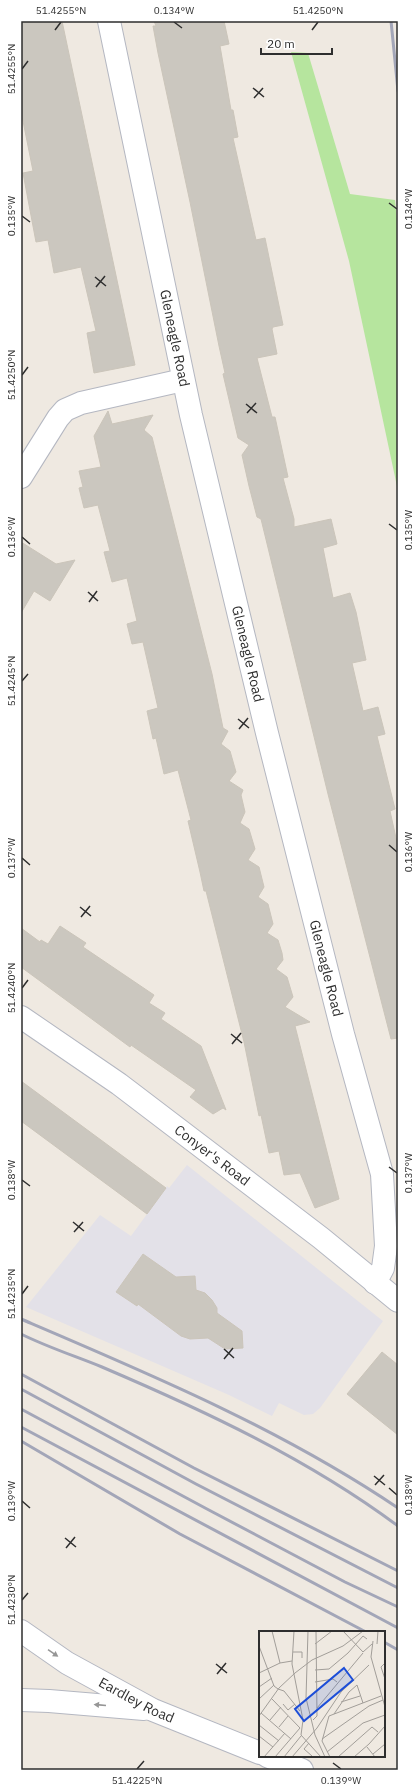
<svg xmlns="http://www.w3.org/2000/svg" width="419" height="1791" viewBox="0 0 419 1791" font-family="'IBM Plex Sans',sans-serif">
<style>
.industrial{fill:#e3e1e8}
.green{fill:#b6e59e}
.building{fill:#cbc7bf;stroke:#cbc5ba}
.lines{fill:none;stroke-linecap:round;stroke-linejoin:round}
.minor-casing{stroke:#b4b7c1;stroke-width:24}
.minor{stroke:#fff;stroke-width:22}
.rail{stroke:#a3a6b8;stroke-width:3}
.oneway{fill:#969696}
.ticks{fill:none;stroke:#2e2e2e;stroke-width:1.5}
.labels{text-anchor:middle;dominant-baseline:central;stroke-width:3;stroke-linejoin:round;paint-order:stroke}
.street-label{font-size:14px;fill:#2e2e2e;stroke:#fff}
.inset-road{fill:none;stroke:#a29e99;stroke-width:1}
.view{fill:#1d4ed8;fill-opacity:0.15;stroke:#1d4ed8;stroke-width:2}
.inset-edge{fill:none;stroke:#2e2e2e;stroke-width:2}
.neatline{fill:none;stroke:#2e2e2e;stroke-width:1.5}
.ticks-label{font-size:10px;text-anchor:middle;fill:#2e2e2e}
</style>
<rect width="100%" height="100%" fill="#efe9e1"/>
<path class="industrial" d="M 187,1165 L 383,1321 L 320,1408 L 313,1414 L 304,1415 L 279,1403 L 272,1416 L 229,1395 L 26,1307 L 100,1215 L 131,1236 L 166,1188 L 167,1186 L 169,1188 Z"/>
<path class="green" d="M 291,52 L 308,53 L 350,194 L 395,200 L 398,231 L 398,491 L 349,261 Z"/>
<path class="building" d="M 21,21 L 62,21 L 135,365 L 94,373 L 87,333 L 96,331 L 81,267 L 54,273 L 48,240 L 36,242 L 23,173 L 33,171 L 21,111 Z
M 154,21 L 224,21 L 229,44 L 220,46 L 231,110 L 233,110 L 238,137 L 233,138 L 256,240 L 265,238 L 283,325 L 273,327 L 272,329 L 277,354 L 257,358 L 272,417 L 275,417 L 288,477 L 283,478 L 294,519 L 294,527 L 331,519 L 337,544 L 323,548 L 333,598 L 350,593 L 356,612 L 366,660 L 352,663 L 363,711 L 378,707 L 385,734 L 377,736 L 395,809 L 390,811 L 398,847 L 398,1038 L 391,1039 L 328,794 L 261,519 L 257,517 L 249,486 L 242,455 L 249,445 L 238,438 L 223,374 L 225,373 L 219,346 L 190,202 L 158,53 L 153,26 L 156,26 Z
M 108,411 L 112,424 L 153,415 L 144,430 L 152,437 L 212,674 L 223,728 L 228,731 L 221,744 L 230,751 L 236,772 L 229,781 L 243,790 L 241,795 L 245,812 L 240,823 L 249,829 L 255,849 L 248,860 L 259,867 L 264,887 L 258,897 L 268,904 L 273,924 L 267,933 L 278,940 L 282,953 L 283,960 L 276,969 L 287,977 L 293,997 L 285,1007 L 310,1022 L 295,1026 L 339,1199 L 315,1208 L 300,1173 L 284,1175 L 279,1151 L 269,1153 L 261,1115 L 259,1116 L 244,1042 L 206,891 L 204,891 L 200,872 L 188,821 L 191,820 L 178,770 L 164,774 L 156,738 L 153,739 L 147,711 L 158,708 L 143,642 L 132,644 L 127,624 L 137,621 L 127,578 L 112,582 L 104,552 L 110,551 L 98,505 L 84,508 L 79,488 L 83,487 L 79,471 L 101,467 L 94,436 Z
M 21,542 L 56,564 L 75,560 L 50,601 L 34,591 L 21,613 Z
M 60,926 L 86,943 L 83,947 L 154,995 L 149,1003 L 165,1013 L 161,1019 L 201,1046 L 226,1110 L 223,1108 L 213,1114 L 190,1097 L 196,1090 L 131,1045 L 130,1047 L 21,967 L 21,928 L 40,942 L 41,940 L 48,944 Z
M 21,1081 L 166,1188 L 147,1214 L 21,1121 Z
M 143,1254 L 176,1277 L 195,1276 L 196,1290 L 205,1293 L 212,1300 L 217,1308 L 217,1313 L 242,1331 L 243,1348 L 225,1349 L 208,1338 L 190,1339 L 181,1336 L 138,1304 L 137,1306 L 116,1292 Z
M 382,1352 L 398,1365 L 398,1435 L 347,1394 Z"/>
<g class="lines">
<g class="minor-casing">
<g id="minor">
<path id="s1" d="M 109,21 L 191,415 L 267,733 L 343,1034 L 382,1174 L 386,1246 L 383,1268 L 375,1283"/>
<path d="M 21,477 L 58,418 L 65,410 L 81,403 L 183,380"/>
<path id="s2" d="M 21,1017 L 119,1084 L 321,1238 L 398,1301"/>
<path id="s3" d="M 21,1631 L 67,1663 L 153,1710 L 260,1753"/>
<path d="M 21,1700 L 49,1701 L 144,1709"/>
<path d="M 267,1756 L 302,1770"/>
</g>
</g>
<use href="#minor" class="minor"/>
<path class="rail" d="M 391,21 L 398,91
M 21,1319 C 150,1374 281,1429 398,1508
M 21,1334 C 47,1347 75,1356 102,1367 C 205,1411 308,1459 398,1526
M 21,1374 L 194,1468 L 398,1571
M 21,1389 L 196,1484 L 398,1588
M 21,1409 L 207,1509 L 345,1582 L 398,1607
M 21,1427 L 398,1628
M 21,1441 L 180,1534 L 366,1632
M 384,1642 L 398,1650"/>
</g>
<defs><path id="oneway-solid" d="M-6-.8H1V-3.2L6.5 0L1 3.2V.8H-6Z"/></defs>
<g class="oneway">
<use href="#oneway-solid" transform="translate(53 1653) rotate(34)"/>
<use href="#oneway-solid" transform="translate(100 1705) rotate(-175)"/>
</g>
<path class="ticks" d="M 174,22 L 182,28M 55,30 L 61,22M 312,30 L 318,22M 22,69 L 28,61M 253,88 L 264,97M 254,98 L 263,88M 389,203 L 397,209M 22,216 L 30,222M 95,277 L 106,286M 96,287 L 105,276M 22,375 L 28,367M 246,404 L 257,413M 247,413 L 256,403M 389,524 L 397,530M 22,537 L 30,544M 88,592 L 98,601M 89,602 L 97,591M 22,681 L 28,674M 238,719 L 249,728M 239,729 L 248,718M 389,845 L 397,852M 22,858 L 30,865M 80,907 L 91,916M 81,917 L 90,906M 22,988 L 28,980M 231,1034 L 242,1043M 232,1044 L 241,1033M 389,1167 L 397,1173M 22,1180 L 30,1186M 73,1222 L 84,1231M 74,1232 L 83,1222M 22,1294 L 28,1286M 224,1349 L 234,1358M 224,1359 L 233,1348M 374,1476 L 385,1485M 375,1485 L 384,1475M 389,1488 L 397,1495M 22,1501 L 30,1508M 65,1538 L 76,1547M 66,1548 L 75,1537M 22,1600 L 28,1593M 216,1664 L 227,1673M 217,1674 L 226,1663M 333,1763 L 341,1769M 137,1769 L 144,1761"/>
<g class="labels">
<g class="street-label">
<text stroke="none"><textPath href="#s1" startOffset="324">Gleneagle Road</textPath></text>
<text stroke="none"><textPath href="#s1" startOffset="648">Gleneagle Road</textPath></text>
<text stroke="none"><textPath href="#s1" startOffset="972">Gleneagle Road</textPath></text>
<text stroke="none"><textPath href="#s2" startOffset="236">Conyer's Road</textPath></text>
<text stroke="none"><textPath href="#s3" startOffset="135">Eardley Road</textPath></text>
</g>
</g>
<g transform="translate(259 1631)">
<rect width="126" height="126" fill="#efe9e1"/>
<path class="inset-road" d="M 13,0 L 21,32M 35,0 L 33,33 L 44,89 L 42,104 L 62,126M 49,0 L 47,67 L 56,104 L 66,126M 84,0 L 104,21 L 113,13M 114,10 L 112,26 L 126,76M 56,13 L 73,0M 118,13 L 119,0M 0,15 L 15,55 L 19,58M 34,21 L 43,21 L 43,27M 126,32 L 122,36 L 126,48M 56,39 L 70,38 L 89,22 L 104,5 L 108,8M 0,42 L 21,32 L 33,30M 56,51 L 74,48 L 78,51M 0,56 L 13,47M 19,58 L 25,60 L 41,80M 0,68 L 15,54M 13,68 L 41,97 L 16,126M 82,71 L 101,65M 24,73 L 29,79 L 36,73M 58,77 L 104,22M 2,82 L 32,108M 75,83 L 90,61 L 98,54 L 104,72M 0,85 L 20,57 L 36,42 L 53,29 L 84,15 L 104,0M 11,89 L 22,76M 54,89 L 58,85 L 57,0M 0,94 L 20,110M 20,96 L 29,85M 0,105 L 14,116M 63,108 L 110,75 L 124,69M 50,112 L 45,118 L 53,125M 108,116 L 116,126M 68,121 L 104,92 L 126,84M 114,123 L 126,113M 5,126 L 26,102M 25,126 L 42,105M 33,126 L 58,97 L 82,61 L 110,34M 71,126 L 63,110 L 70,85 L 122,65M 79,126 L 113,96 L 119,101M 95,126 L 110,113 L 126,95"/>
<path class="view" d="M 85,37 L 94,49 L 45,90 L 36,78 Z"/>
<rect width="126" height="126" class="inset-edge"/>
</g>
<rect width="419" height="1791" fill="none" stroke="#ffffff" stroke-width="44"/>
<path d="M261 48v6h71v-6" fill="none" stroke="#2e2e2e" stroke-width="2"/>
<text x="267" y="48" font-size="12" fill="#2e2e2e" stroke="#ffffff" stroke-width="3" paint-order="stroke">20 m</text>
<rect x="22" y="22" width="375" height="1747" class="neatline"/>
<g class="ticks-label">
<text x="61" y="14">51.4255°N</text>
<text x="174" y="14">0.134°W</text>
<text x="318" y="14">51.4250°N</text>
<text transform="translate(11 69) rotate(-90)" y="4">51.4255°N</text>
<text transform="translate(408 209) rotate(-90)" y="4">0.134°W</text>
<text transform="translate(11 216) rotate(-90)" y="4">0.135°W</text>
<text transform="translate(11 375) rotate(-90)" y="4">51.4250°N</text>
<text transform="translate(408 530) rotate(-90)" y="4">0.135°W</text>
<text transform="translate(11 537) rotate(-90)" y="4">0.136°W</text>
<text transform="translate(11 681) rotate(-90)" y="4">51.4245°N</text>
<text transform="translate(408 852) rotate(-90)" y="4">0.136°W</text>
<text transform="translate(11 858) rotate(-90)" y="4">0.137°W</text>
<text transform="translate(11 988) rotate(-90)" y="4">51.4240°N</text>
<text transform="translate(408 1173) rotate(-90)" y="4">0.137°W</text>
<text transform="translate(11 1180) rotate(-90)" y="4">0.138°W</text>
<text transform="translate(11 1294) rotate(-90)" y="4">51.4235°N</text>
<text transform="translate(408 1495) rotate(-90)" y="4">0.138°W</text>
<text transform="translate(11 1501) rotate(-90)" y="4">0.139°W</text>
<text transform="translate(11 1600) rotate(-90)" y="4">51.4230°N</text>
<text x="137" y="1784">51.4225°N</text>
<text x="341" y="1784">0.139°W</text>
</g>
</svg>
